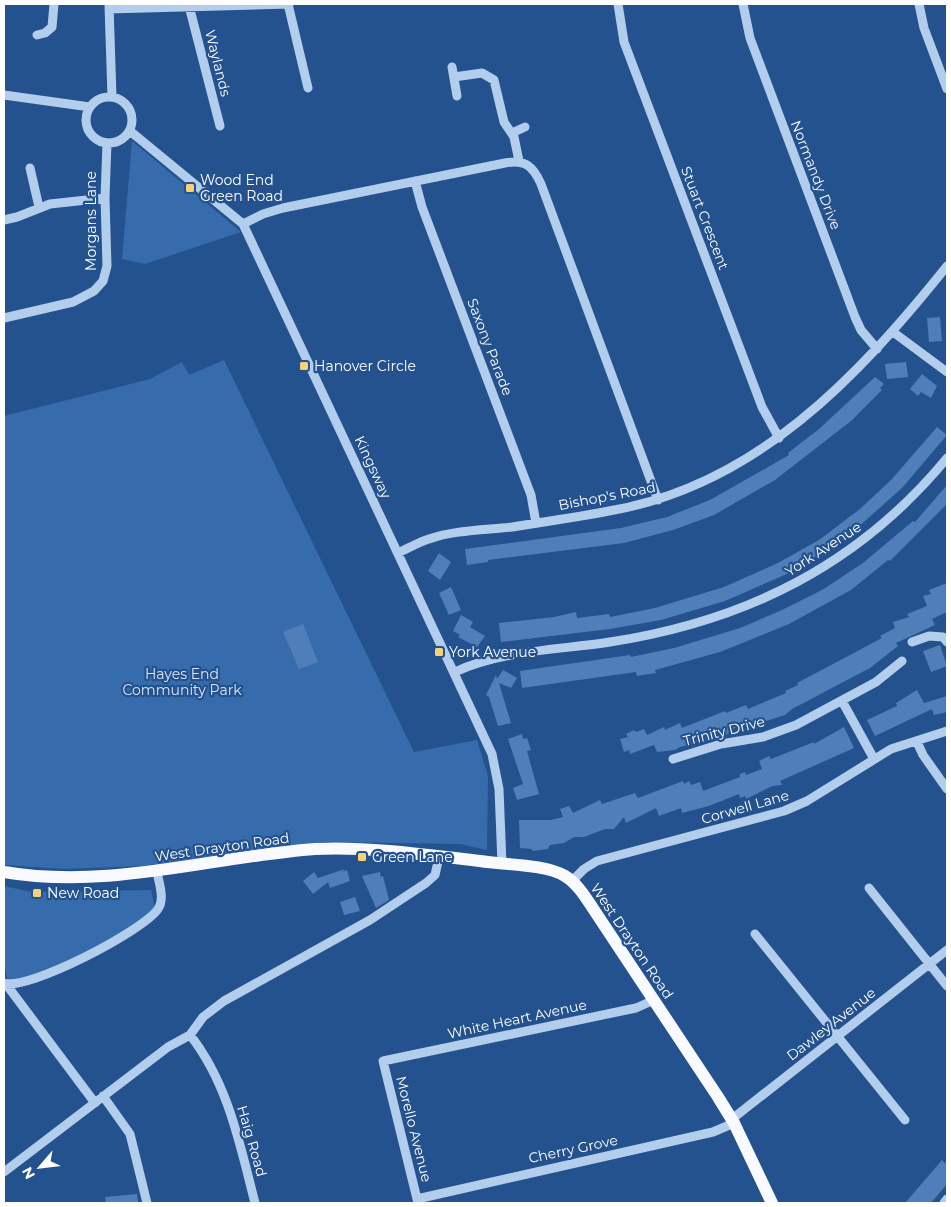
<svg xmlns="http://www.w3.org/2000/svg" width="951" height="1207" viewBox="0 0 951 1207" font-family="Montserrat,sans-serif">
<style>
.green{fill:#366cac}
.building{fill:#507eb8}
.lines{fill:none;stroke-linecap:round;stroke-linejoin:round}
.minor{stroke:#b3cdec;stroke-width:9}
.major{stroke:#f8faff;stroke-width:12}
.poi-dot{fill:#f7d175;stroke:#23528f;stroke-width:2}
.labels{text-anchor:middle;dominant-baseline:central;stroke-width:4.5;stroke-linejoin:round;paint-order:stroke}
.street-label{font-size:14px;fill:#fff;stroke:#23528f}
.poi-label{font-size:14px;fill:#fff;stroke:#23528f;text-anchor:start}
.park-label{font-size:14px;fill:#d8e7f9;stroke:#23528f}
</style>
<rect width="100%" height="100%" fill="#23528f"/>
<path class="green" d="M 132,141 L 241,232 L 145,264 L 122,259 Z
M 224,360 L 414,752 L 477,740 L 488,776 L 487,850 L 460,844 L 324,842 L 141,866 L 64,869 L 4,865 L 4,416 L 150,379 L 182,362 L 189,375 Z
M 4,886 L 31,892 L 151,890 L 155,908 C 116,941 59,973 8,981 L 4,967 Z"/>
<path class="building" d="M 940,317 L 942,341 L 929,342 L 927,318 Z
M 906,362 L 908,377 L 887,379 L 885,364 Z
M 922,374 L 937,386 L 931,398 L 921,392 L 918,396 L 910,389 Z
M 875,377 L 884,384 L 880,388 L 882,390 L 851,421 L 775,480 L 714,515 L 673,530 L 624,543 L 488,560 L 488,562 L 467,565 L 465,549 L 621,528 L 667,517 L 710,500 L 789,455 L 788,453 L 819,429 Z
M 937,427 L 947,435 L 902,488 L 848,536 L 789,573 L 725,601 L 661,620 L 610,629 L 501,642 L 499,623 L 554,617 L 576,612 L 577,618 L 609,614 L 610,617 L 655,608 L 724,587 L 778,563 L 819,540 L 860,509 L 892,479 Z
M 947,485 L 947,504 L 890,561 L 888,560 L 851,590 L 789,624 L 720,652 L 655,670 L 656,673 L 637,676 L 636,672 L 522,688 L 520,671 L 630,655 L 631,657 L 674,648 L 740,628 L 782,610 L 822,590 L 863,563 L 913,521 L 915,522 Z
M 439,553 L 451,562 L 440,580 L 428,571 Z
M 947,583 L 947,612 L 932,619 L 935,625 L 896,643 L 898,646 L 870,668 L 792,709 L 785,715 L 766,721 L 763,726 L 758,727 L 755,723 L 747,730 L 738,731 L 736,727 L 726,735 L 716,735 L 708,741 L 680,747 L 675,750 L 657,752 L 654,745 L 630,754 L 629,750 L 624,752 L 620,739 L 628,737 L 626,734 L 634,730 L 636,732 L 644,729 L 647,735 L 664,727 L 665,730 L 680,723 L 682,728 L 725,711 L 726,713 L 746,705 L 748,709 L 786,693 L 785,691 L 798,685 L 797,683 L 882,638 L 880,636 L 895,628 L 893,622 L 909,617 L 907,614 L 927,606 L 923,596 L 931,594 L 929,590 Z
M 451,587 L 461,610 L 449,615 L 439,593 Z
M 461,615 L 473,622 L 470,627 L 485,636 L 477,647 L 458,637 L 460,635 L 453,631 Z
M 303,624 L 318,662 L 299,669 L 283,632 Z
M 940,645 L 947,666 L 931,672 L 923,651 Z
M 503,670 L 517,678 L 511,688 L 499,683 L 511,723 L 498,726 L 489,697 L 486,695 L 496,675 L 497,679 Z
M 917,690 L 924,703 L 947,696 L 947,712 L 934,715 L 932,709 L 875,736 L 867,720 L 897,706 L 896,703 Z
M 844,727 L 854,748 L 780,781 L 782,785 L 772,786 L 746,799 L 745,796 L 740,798 L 739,794 L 709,806 L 682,813 L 681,808 L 659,816 L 656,808 L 626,823 L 624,817 L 614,829 L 605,829 L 584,837 L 574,837 L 564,843 L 550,845 L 548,849 L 532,851 L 532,849 L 520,848 L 519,820 L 551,820 L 563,817 L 560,809 L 569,806 L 573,813 L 600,800 L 602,804 L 635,793 L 638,798 L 683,781 L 684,784 L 689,781 L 691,785 L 700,782 L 703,791 L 740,777 L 740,774 L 745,772 L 746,775 L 762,769 L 759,761 L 769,756 L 771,759 L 814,742 L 814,744 Z
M 522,734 L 523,739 L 527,738 L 531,750 L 527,751 L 539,794 L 517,800 L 513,788 L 523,784 L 508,739 Z
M 345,869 L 342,872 L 347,870 L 350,881 L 330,888 L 328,882 L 313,894 L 303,881 L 314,872 L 318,878 Z
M 380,872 L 381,877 L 383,876 L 389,900 L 376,908 L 362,876 Z
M 355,897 L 360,911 L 344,915 L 340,902 Z
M 942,1160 L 947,1165 L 947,1184 L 931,1203 L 905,1203 Z
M 137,1194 L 138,1203 L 106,1203 L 105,1197 Z"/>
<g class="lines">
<path class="minor" d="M 288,4 L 308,88
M 618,4 L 624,42 L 762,407 L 779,438
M 743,4 L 750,38 L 855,317 L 861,330 L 877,349
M 919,4 L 924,28 L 947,89
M 109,5 L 112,97
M 189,6 L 220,126
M 109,9 L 289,4
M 37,35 L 45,33 L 52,27 L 54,4
M 452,67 L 457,96
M 454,77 L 482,73 L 494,80 L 504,122 L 514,137 L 519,161
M 4,95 L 90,107
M86 120a23 23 0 1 1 46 0a23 23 0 1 1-46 0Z
M 130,131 L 243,224 L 492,754 L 499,789 L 502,864
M 512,133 L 525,127
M 30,168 L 39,207
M 415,181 L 422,207 L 531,495 L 536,523
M 4,220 L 17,217 L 50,204 L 105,198
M 243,224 L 263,214 L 283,208 L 505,163 C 525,159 533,166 541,184 L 658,500
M 4,318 L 73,302 L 94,291 L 103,281 L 107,266 L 105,198 L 107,143
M 893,332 L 947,372
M 398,553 C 409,548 419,542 429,539 C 454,530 485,530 512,527 C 544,522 577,517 609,511 C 756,486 858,377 947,266
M 912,642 L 929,636 L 943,637 L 947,642
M 455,672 C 502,650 559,650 610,642 C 746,621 859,565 947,458
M 842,701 L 874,759
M 917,742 L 923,755 L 947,789
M 673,759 L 721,744 L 763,737 L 796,725 L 876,682 L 902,661
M 572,881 L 584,869 L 597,861 L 784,811 L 807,801 L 891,749 L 947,731
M 869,888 L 947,986
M 755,934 L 905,1120
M 4,983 C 28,991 143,931 158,909 C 165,899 159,883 157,872
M 6,984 L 95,1103
M 190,1035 C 228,1083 240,1145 255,1203
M 103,1096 L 130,1134 L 147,1203
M 732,1119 L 947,950
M 4,1172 L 168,1047 L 190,1035 L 203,1017 L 224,1001 L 370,920 L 426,883 L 435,875 L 439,857
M 417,1199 L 713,1132 L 734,1123
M 418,1203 L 383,1061 L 636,1008 L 654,1000
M 944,1203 L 947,1199"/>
<path class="major" d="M 4,872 C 109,890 210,857 315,849 C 364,846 430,855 480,861 C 504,865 545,864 565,876 C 578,884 586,898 594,910 L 718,1097 L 734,1123 L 772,1203"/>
</g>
<g class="poi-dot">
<rect x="185" y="183" width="10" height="10" rx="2.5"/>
<rect x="299" y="361" width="10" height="10" rx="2.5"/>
<rect x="434" y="647" width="10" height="10" rx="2.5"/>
<rect x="357" y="852" width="10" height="10" rx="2.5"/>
<rect x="32" y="888" width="10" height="10" rx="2.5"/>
</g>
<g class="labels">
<g class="street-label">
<text transform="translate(218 63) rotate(76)">Waylands</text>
<text transform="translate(816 175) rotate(69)">Normandy Drive</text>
<text transform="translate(705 218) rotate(69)">Stuart Crescent</text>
<text transform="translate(91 221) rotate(-90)">Morgans Lane</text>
<text transform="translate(490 347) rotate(69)">Saxony Parade</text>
<text transform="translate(373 467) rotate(65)">Kingsway</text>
<text transform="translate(607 496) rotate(-11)">Bishop's Road</text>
<text transform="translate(823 549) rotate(-33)">York Avenue</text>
<text transform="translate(724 731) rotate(-14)">Trinity Drive</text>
<text transform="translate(745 807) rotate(-16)">Corwell Lane</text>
<text transform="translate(222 847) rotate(-8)">West Drayton Road</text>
<text transform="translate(632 941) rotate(56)">West Drayton Road</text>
<text transform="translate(517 1019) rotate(-12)">White Heart Avenue</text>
<text transform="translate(831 1024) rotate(-38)">Dawley Avenue</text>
<text transform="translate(414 1129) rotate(76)">Morello Avenue</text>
<text transform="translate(252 1141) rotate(74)">Haig Road</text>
<text transform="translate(573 1149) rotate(-12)">Cherry Grove</text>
</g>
<g class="poi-label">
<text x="200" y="180">Wood End<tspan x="200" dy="16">Green Road</tspan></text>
<text x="314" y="366">Hanover Circle</text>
<text x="449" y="652">York Avenue</text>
<text x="372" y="857">Green Lane</text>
<text x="47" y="893">New Road</text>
</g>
<g class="park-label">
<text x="182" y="674">Hayes End<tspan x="182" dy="16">Community Park</tspan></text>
</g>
</g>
<rect width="951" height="1207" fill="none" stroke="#ffffff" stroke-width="10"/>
<g transform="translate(40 1167) rotate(242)" stroke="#23528f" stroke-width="4" paint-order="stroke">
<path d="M0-4L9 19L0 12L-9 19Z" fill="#ffffff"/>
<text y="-8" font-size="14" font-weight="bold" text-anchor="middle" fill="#ffffff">N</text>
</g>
</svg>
